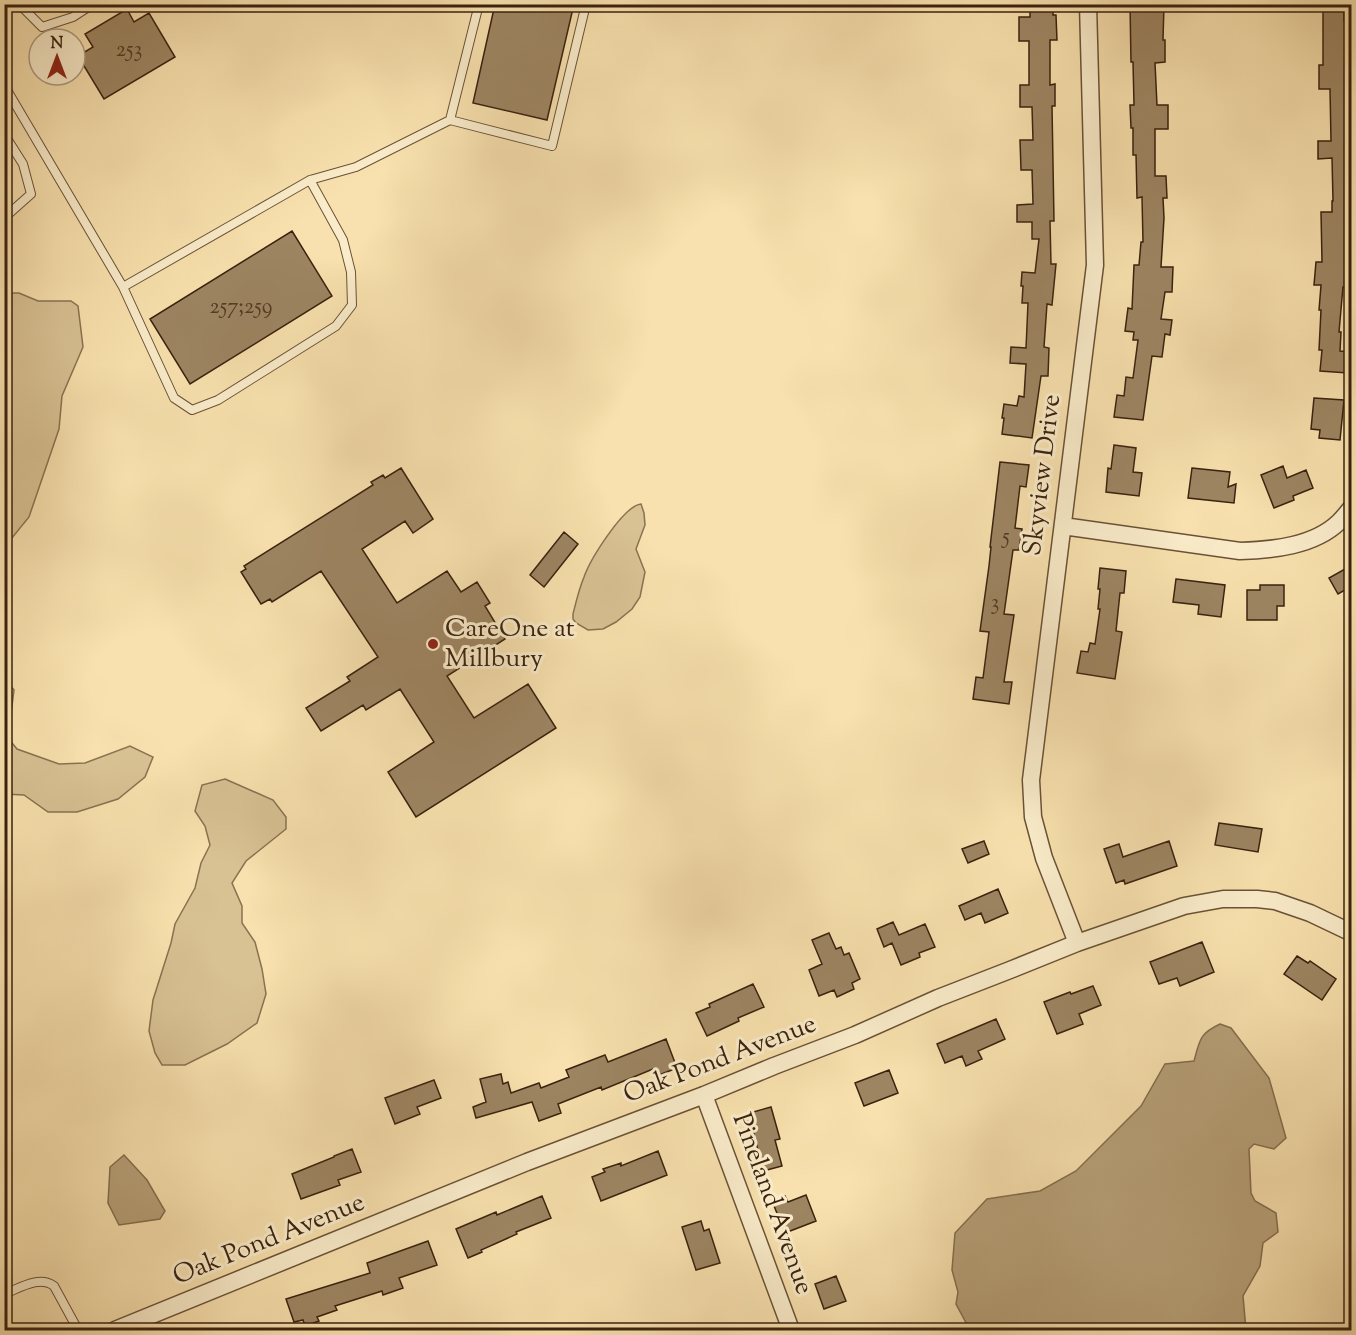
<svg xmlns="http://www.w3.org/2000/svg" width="1356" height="1335" viewBox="0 0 1356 1335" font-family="'Sorts Mill Goudy',serif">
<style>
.green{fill:#d8c193;stroke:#897251;stroke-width:1.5}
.water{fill:#b7a078;stroke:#856e4e;stroke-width:1.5}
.building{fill:#9d8562;stroke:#3a220f;stroke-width:1.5}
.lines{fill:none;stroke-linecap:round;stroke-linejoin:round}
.lane-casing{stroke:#6a5237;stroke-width:10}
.street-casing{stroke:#6a5237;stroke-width:19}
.lane{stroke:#faecca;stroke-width:8}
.street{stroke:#faecca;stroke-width:16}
.poi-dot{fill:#8f2418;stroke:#faecca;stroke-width:2}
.labels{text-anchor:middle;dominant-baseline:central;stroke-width:6;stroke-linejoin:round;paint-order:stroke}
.number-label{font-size:22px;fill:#533b24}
.street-label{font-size:26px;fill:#3a220f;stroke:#faecca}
.poi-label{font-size:26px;fill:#3a220f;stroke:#faecca;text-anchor:start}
</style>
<rect width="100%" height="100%" fill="#f8e1ae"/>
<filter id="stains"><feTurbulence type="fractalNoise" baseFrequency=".00333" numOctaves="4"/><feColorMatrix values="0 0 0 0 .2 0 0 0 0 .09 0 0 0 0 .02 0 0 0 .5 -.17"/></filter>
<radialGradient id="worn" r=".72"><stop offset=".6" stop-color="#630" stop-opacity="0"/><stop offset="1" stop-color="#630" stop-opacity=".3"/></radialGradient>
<path class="green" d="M 5,293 L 19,293 L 38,301 L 71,301 L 78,306 L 83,347 L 62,396 L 59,429 L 29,517 L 12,538 L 5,541 Z
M 641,504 L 644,513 L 645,525 L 636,549 L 645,572 L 640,597 L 632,609 L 616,622 L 603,629 L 588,630 L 576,623 L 573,619 L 573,614 C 576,602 579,589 584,577 C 590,560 623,506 641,504 Z
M 5,679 L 14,690 L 8,738 L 17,749 L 59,764 L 85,763 L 130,746 L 153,757 L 145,777 L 118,799 L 77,812 L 48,812 L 24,795 L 5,794 Z
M 225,779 L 273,800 L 286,817 L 286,829 L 246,861 L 232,883 L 242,906 L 242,923 L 255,942 L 262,969 L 266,994 L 257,1023 L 227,1044 L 185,1065 L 162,1065 L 155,1053 L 149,1031 L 153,1000 L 171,943 L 175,924 L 195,888 L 201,863 L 210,845 L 205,826 L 195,811 L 202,785 Z"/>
<path class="water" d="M 1220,1024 L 1231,1028 L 1269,1078 L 1286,1138 L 1274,1149 L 1254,1144 L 1249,1149 L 1251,1193 L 1255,1201 L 1276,1213 L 1278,1232 L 1263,1243 L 1260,1266 L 1243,1296 L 1246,1330 L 970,1330 L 956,1304 L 958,1292 L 952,1270 L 955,1233 L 987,1199 L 1040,1191 L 1076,1171 L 1141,1106 L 1165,1064 L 1194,1061 C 1200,1040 1199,1034 1220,1024 Z
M 124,1155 L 147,1180 L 165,1211 L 160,1219 L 119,1225 L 108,1203 L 110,1167 Z"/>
<path class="building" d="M 495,4 L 574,4 L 547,120 L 473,103 Z
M 1030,4 L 1053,4 L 1053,15 L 1056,15 L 1057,40 L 1050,40 L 1050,85 L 1055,84 L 1055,106 L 1052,106 L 1054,221 L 1050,221 L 1051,264 L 1056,264 L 1052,305 L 1047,304 L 1044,347 L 1049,348 L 1048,376 L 1041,376 L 1032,438 L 1002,434 L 1004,418 L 1002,418 L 1004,404 L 1017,406 L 1019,396 L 1024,397 L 1026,364 L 1010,363 L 1011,347 L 1026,348 L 1028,303 L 1022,303 L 1023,286 L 1021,286 L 1022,272 L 1035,273 L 1039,239 L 1032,239 L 1032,222 L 1017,222 L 1017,205 L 1033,204 L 1032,170 L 1021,170 L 1020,140 L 1033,140 L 1032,107 L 1020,107 L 1020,85 L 1029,85 L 1029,41 L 1019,41 L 1019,17 L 1030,17 Z
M 1130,4 L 1164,4 L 1163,40 L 1165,40 L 1165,62 L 1155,63 L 1157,105 L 1168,105 L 1168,129 L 1155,129 L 1155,176 L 1166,176 L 1167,198 L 1163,198 L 1164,218 L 1161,267 L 1173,267 L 1172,292 L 1165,292 L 1161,319 L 1172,320 L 1170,335 L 1165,334 L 1162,357 L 1152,356 L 1143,420 L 1114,417 L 1117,395 L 1124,396 L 1126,377 L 1133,378 L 1138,340 L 1133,340 L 1134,332 L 1125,331 L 1128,308 L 1132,309 L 1134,265 L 1139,265 L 1141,242 L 1143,242 L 1142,197 L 1137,198 L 1136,155 L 1133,155 L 1133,128 L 1131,128 L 1130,105 L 1134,105 L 1133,62 L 1131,62 Z
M 1323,4 L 1344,4 L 1344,21 L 1352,20 L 1352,175 L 1349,175 L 1352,250 L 1348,287 L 1343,287 L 1339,332 L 1341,332 L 1340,351 L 1350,352 L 1348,373 L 1320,371 L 1322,350 L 1319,350 L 1321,310 L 1319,310 L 1321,285 L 1314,285 L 1316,262 L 1322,262 L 1321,212 L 1332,212 L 1332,201 L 1333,201 L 1332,158 L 1318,159 L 1318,141 L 1331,141 L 1330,89 L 1319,89 L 1319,65 L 1323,65 Z
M 127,9 L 134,22 L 149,13 L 175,57 L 104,99 L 78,56 L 93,47 L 85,34 Z
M 292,231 L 332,296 L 190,384 L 150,319 Z
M 1314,398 L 1344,400 L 1340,440 L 1319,438 L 1320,430 L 1311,429 Z
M 1114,445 L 1136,448 L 1133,472 L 1142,473 L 1139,496 L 1106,492 L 1108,468 L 1111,469 Z
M 1000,462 L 1029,465 L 1026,487 L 1020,486 L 1015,528 L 1022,529 L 1019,550 L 1013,550 L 1004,614 L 1014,615 L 1004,682 L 1012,682 L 1009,704 L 973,699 L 976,677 L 983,678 L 989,632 L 980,631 L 989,566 L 991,547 L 990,547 Z
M 1283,466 L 1287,478 L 1306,470 L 1313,488 L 1293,496 L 1294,500 L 1274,508 L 1261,475 Z
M 401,468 L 433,519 L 413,533 L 405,521 L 362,549 L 397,603 L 447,571 L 461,592 L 477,582 L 490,603 L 485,606 L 505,639 L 447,676 L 474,718 L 528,684 L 556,728 L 416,817 L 388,772 L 434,742 L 400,689 L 366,710 L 363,705 L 321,731 L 306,708 L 350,681 L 347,677 L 378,657 L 321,571 L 272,602 L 270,599 L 261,604 L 241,572 L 246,569 L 244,566 L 373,485 L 371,482 L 383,475 L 385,478 Z
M 1192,468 L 1230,472 L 1228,487 L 1236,484 L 1234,503 L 1188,498 Z
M 564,532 L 578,544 L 544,587 L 530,575 Z
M 1352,565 L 1352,586 L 1338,594 L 1329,578 Z
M 1100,568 L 1126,571 L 1124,593 L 1120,593 L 1116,631 L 1122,632 L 1115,679 L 1077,673 L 1081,651 L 1088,652 L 1090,643 L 1095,644 L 1100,609 L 1098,609 L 1100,589 L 1098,589 Z
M 1176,579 L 1225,585 L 1221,617 L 1198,614 L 1199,605 L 1173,602 Z
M 1260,585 L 1284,585 L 1284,606 L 1277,606 L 1277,620 L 1247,620 L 1247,590 L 1260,590 Z
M 1219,823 L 1262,829 L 1258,852 L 1215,845 Z
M 984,841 L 989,854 L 968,863 L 962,849 Z
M 1169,841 L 1177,866 L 1125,884 L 1124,880 L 1116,883 L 1104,849 L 1119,844 L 1123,857 Z
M 998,889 L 1008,913 L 985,923 L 981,913 L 965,920 L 959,906 Z
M 893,922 L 899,935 L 925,924 L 935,947 L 919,953 L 920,957 L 901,965 L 892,943 L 884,947 L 877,929 Z
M 829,933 L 836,949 L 841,947 L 844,955 L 849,953 L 860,979 L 852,983 L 854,989 L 837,997 L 834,990 L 819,996 L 809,970 L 822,964 L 812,940 Z
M 1202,942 L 1214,972 L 1180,986 L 1177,978 L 1159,984 L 1150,962 Z
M 1297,956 L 1308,963 L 1310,961 L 1336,979 L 1322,1000 L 1284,974 Z
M 753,984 L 764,1007 L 738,1018 L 739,1021 L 707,1036 L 696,1013 L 710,1007 L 709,1004 Z
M 1093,986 L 1101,1005 L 1079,1014 L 1083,1024 L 1057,1034 L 1044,1002 L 1070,992 L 1071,994 Z
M 996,1019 L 1005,1039 L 978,1051 L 982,1059 L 966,1066 L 962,1056 L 945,1063 L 937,1044 Z
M 666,1039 L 677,1068 L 659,1075 L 657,1069 L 654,1071 L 653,1069 L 602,1090 L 601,1087 L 558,1104 L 561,1113 L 539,1121 L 532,1102 L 476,1118 L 473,1107 L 486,1102 L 480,1079 L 501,1074 L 503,1084 L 508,1082 L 511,1093 L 539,1083 L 541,1088 L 569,1077 L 566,1070 L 605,1055 L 608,1062 Z
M 889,1070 L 898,1093 L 864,1106 L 855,1083 Z
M 434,1080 L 441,1098 L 417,1107 L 420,1114 L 395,1124 L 385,1098 Z
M 771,1107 L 780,1139 L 775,1140 L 782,1166 L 763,1171 L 753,1130 L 750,1131 L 746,1114 Z
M 352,1149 L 361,1172 L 338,1180 L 340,1185 L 301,1199 L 292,1174 L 334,1157 L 334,1156 Z
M 658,1151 L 667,1175 L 601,1201 L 592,1177 L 605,1172 L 603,1169 L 621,1163 L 621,1166 Z
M 806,1195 L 816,1221 L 785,1233 L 772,1201 L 785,1196 L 788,1202 Z
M 542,1196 L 551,1218 L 516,1232 L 517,1234 L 481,1250 L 482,1252 L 468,1258 L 456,1229 L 496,1212 L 497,1215 Z
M 701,1221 L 704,1231 L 709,1229 L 720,1263 L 696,1270 L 682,1227 Z
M 428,1241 L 437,1265 L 399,1278 L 403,1288 L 383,1295 L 382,1291 L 335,1306 L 337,1310 L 317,1317 L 319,1321 L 305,1326 L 303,1320 L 294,1322 L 286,1299 L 370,1273 L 367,1263 Z
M 836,1276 L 846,1301 L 824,1309 L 815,1284 Z"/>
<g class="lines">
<g class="lane-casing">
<path id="lane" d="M 19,4 L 42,27 L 73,17 L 93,4
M 4,85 L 123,287 L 310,180 L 356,167 L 450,120 L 552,146 L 586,4
M 450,120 L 479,4
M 4,134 L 23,164 L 31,194 L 4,218
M 123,287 L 174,398 L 192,410 L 218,400 L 336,326 L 352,305 L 351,272 L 343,240 L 310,180
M 4,1294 C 20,1288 39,1275 54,1286 L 78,1330"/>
</g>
<g class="street-casing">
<path id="street" d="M 1063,526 L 1240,551 C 1273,550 1314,546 1339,522 C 1344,517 1348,512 1352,507
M 1077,943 L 1044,858 L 1033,817 L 1031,780 L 1095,265 L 1088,4
M 704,1095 L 791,1330
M 115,1330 L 527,1162 L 704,1095 L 774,1066 L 855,1035 L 938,998 L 1010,970 L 1077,943 L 1184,906 L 1223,899 L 1257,899 L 1275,901 L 1310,913 L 1352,933"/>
</g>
<use href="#lane" class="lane"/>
<use href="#street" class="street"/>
</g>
<circle class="poi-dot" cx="433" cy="644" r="6"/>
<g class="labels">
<g class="number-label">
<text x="129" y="51">253</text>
<text x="241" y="308">257;259</text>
<text x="1006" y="538">5</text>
<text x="995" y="604">3</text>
</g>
<g class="street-label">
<text transform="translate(1043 475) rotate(-83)">Skyview Drive</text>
<text transform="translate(720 1060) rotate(-21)">Oak Pond Avenue</text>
<text transform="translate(772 1204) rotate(70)">Pineland Avenue</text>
<text transform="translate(269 1240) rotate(-22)">Oak Pond Avenue</text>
</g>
<g class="poi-label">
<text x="445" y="629">CareOne at<tspan x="445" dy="30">Millbury</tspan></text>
</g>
</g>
<rect width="1356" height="1335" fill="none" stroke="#f8e1ae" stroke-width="24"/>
<rect x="6" y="6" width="1344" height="1323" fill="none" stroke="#3a220f" stroke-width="3"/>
<rect x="12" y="12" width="1332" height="1311" fill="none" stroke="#3a220f" stroke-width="1.5"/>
<g transform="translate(57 57)"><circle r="28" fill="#faecca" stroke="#ad9b7f" stroke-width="1.5"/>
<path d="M0-4.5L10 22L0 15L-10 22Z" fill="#8f2418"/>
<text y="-9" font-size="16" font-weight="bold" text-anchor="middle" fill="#3a220f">N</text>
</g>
<rect width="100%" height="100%" filter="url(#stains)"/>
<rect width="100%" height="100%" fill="url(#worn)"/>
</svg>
